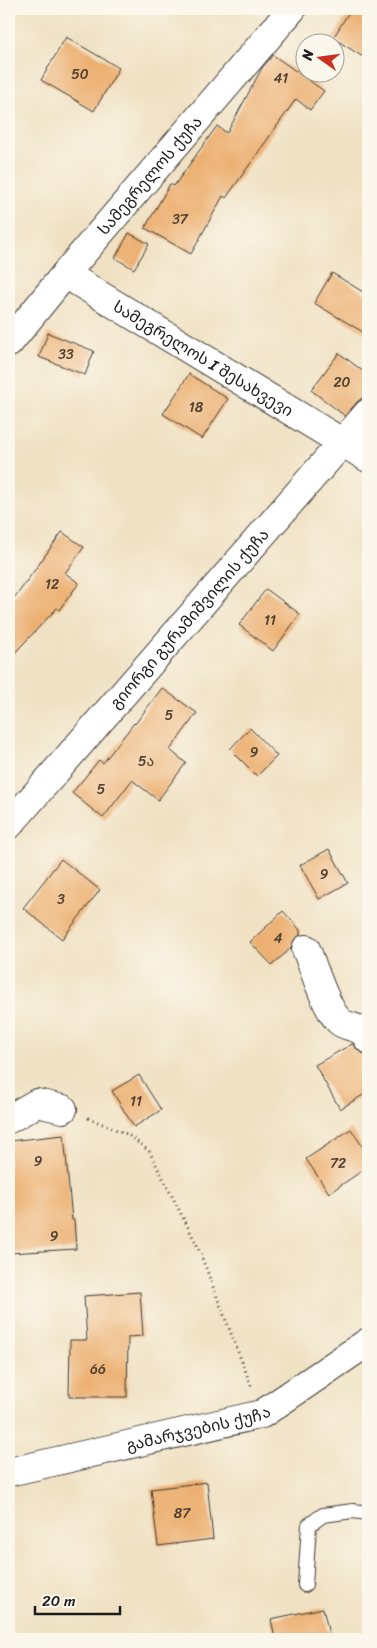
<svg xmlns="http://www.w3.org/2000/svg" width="377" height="1648" viewBox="0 0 377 1648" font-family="Sriracha,'Noto Sans Georgian',sans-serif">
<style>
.building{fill:#ecaf6f}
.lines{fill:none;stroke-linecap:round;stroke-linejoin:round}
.lane-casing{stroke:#3c3a35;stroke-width:16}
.street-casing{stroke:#3c3a35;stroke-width:30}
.path{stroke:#3c3a35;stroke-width:3;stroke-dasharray:1 4;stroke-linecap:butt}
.lane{stroke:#fff;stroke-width:14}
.street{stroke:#fff;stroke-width:28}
.labels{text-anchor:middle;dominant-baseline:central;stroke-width:4.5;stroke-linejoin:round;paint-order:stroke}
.number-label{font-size:14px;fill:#504131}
.street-label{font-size:16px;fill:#1c1c1c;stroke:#fbf7ec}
</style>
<rect width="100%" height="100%" fill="#fbf7ec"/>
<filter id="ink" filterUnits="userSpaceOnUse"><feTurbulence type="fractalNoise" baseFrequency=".02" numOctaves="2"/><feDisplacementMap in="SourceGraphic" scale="10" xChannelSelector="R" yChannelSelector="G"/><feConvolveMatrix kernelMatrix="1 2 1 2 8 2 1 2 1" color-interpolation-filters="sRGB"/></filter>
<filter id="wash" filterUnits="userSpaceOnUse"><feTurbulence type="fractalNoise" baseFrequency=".0096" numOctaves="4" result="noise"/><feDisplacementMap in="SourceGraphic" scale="20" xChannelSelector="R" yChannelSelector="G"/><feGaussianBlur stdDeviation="1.12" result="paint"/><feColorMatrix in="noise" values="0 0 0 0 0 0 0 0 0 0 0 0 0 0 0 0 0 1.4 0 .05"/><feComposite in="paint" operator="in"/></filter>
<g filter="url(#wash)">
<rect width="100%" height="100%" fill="#f0e1c3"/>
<g id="blocks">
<path class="building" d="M 351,9 L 368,9 L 368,60 L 333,38 Z
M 66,37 L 119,68 L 94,111 L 41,80 Z
M 273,55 L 324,91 L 310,110 L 296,99 L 226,198 L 223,196 L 191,254 L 145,228 L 170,184 L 174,186 L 217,126 L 227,133 L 262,68 Z
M 129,233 L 149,244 L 134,269 L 115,258 Z
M 332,273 L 368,295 L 368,335 L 314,303 Z
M 48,333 L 94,351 L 85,375 L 39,357 Z
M 339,353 L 368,375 L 368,398 L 362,398 L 357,402 L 345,416 L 311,390 Z
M 189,374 L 228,399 L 202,439 L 163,414 Z
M 62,532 L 84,547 L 65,573 L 79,583 L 59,610 L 57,608 L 9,659 L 9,603 L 19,592 Z
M 266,589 L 300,614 L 273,651 L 239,625 Z
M 162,688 L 197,713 L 170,750 L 186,763 L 158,800 L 132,780 L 103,818 L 72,793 L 99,760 L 103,763 L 134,723 L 135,724 Z
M 250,728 L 277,756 L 257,776 L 230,749 Z
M 329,849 L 348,883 L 319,899 L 300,865 Z
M 61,859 L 100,890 L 62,939 L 23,908 Z
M 283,911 L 300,930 L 300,935 L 294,940 L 291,948 L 272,965 L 250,942 Z
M 352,1044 L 360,1052 L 365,1054 L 368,1059 L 368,1092 L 340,1109 L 315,1065 Z
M 139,1075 L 161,1110 L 134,1127 L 112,1091 Z
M 351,1129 L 368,1155 L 368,1167 L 329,1193 L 306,1159 Z
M 64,1135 L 72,1220 L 74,1220 L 76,1249 L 9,1253 L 9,1141 Z
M 140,1292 L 143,1336 L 128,1337 L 127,1397 L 69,1397 L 70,1340 L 87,1340 L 84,1296 Z
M 207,1482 L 213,1539 L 158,1546 L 151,1489 Z
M 323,1608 L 330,1639 L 275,1639 L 271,1619 Z"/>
</g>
</g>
<g filter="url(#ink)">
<use href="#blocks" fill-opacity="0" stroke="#3c3a35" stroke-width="1"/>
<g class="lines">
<g class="lane-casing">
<path id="lane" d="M 305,1585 L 309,1525 L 323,1515 L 353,1511 L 368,1513"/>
</g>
<g class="street-casing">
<g id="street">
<path id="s1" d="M 65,274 L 368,458"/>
<path id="s2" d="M 9,343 L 65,274 L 292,9"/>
<path id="s3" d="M 9,825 L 368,413"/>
<path d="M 306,949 C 314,968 325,1007 339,1021 C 347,1029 361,1024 368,1039"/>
<path d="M 9,1119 L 37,1103 L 63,1109"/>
<path id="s4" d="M 9,1472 L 262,1414 L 368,1342"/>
</g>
</g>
<path class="path" d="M 88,1118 L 127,1134 L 149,1151 L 197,1245 L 252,1388"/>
<use href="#lane" class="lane"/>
<use href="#street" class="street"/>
</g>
</g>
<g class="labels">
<g class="number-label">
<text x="80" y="74">50</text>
<text x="281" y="78">41</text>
<text x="180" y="219">37</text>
<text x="66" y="354">33</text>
<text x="342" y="382">20</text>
<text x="196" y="407">18</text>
<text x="52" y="584">12</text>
<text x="270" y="620">11</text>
<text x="169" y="715">5</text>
<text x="254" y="752">9</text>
<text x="146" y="761">5ა</text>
<text x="101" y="789">5</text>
<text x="324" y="874">9</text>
<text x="61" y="899">3</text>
<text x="278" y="938">4</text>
<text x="136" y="1101">11</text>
<text x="38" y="1161">9</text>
<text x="338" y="1163">72</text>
<text x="54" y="1236">9</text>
<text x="98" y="1369">66</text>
<text x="182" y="1513">87</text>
</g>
<g class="street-label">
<text stroke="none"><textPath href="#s2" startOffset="219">სამეგრელოს ქუჩა</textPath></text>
<text stroke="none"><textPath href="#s1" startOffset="162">სამეგრელოს I შესახვევი</textPath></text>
<text stroke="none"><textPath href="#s3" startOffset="274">გიორგი გურამიშვილის ქუჩა</textPath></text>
<text stroke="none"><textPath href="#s4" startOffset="194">გამარჯვების ქუჩა</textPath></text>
</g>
</g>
<rect width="377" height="1648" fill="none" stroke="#fbf7ec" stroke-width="30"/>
<g transform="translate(320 58) rotate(284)"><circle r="24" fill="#fbf7ec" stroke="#a29f99"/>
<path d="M0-4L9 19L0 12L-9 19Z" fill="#c8321e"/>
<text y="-8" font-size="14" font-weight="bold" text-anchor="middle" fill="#1c1c1c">N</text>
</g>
<path d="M35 1606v8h85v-8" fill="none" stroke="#1c1c1c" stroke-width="2.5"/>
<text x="42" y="1606" font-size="15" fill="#1c1c1c" stroke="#fbf7ec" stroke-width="4" paint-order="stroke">20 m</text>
</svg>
